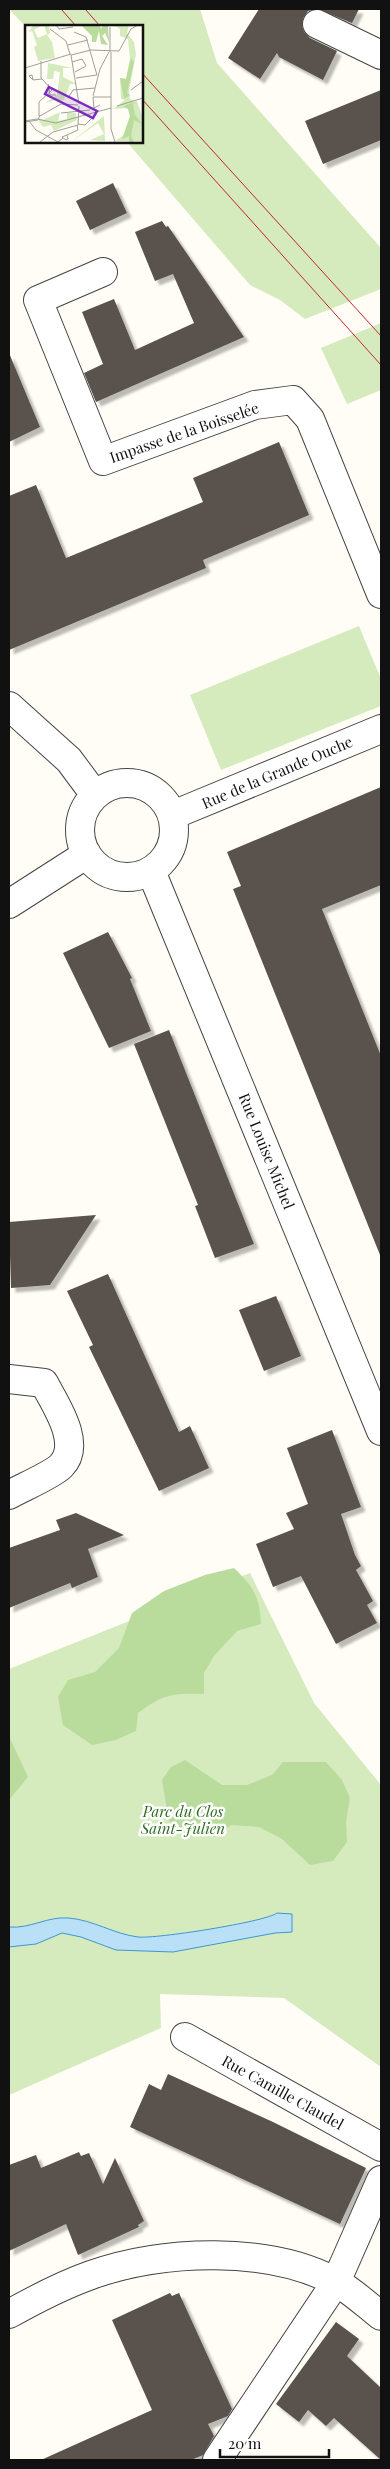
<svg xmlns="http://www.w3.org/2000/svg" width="390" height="2469" viewBox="0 0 390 2469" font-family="'Playfair Display',serif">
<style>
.green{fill:#d5ebbd}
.forest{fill:#b9dc9c}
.water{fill:#b9e0f7;stroke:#3f96cf}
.building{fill:#5a524d;filter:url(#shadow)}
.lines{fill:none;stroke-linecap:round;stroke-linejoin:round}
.minor-casing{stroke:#444;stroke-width:30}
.minor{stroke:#fff;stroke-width:28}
.tram{stroke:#c4262e;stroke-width:1}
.labels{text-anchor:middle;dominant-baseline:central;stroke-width:5;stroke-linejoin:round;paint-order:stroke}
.street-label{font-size:15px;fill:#111;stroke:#fff}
.park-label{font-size:15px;font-style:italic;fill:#2f6b1f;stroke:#fff}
.inset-road{fill:none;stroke:#a09f9a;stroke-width:1}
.view{fill:#7b2cbf;fill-opacity:0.15;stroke:#7b2cbf;stroke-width:2.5}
.inset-edge{fill:none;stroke:#111;stroke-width:2.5}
</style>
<defs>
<filter id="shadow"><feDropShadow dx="4.5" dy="4.5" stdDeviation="1" flood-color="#0004"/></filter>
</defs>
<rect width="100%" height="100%" fill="#fffdf5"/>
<path class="green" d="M 9,9 L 200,9 L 217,63 L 381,248 L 381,289 L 305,319 L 280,300 L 250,285 L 126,141 L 141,141 L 141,26 L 26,27 Z
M 381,323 L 381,390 L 347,404 L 321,348 Z
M 359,626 L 381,679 L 381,706 L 221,770 L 190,695 Z
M 250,1573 L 314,1703 L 381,1785 L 381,2067 L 284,1998 L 160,1994 L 161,2028 L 9,2095 L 9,1669 Z"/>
<path class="forest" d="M 234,1568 C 253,1586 260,1597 261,1624 L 237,1631 L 214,1656 L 204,1673 L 204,1694 C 172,1693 164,1694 138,1713 L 136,1731 L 116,1740 L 92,1745 L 63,1725 L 58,1697 L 68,1680 L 95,1672 L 119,1648 L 132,1613 L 164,1591 L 205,1575 Z
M 9,1736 L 28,1777 L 9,1800 Z
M 185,1760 L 222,1785 L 247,1785 L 272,1775 L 283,1762 L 326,1762 L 342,1780 L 350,1798 L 346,1821 L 347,1842 L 333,1861 L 310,1865 L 282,1839 L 259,1827 L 231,1825 L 215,1837 L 192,1835 L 169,1821 L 162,1780 L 171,1767 Z"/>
<path class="water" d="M 277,1913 L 292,1914 L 292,1932 L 275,1933 L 173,1952 L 116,1950 L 81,1937 L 62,1933 L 36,1944 L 9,1947 L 9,1927 C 30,1929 48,1916 69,1918 C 93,1920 114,1934 138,1937 C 156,1939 265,1922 277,1913 Z"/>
<path class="building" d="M 259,9 L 315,9 L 308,11 L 303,18 L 302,26 L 304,32 L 310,38 L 337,51 L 323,80 L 279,57 L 277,53 L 260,79 L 228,58 Z
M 318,9 L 359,9 L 352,23 Z
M 381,90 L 381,140 L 323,164 L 305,121 Z
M 113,183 L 127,213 L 90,230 L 76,201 Z
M 162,221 L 166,227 L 168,226 L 244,337 L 96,402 L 84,373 L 103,364 L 82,312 L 114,299 L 135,350 L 194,323 L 173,274 L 155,281 L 135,232 Z
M 9,353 L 40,427 L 9,442 Z
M 279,442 L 309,515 L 203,560 L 206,568 L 9,650 L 9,496 L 36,485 L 66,558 L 203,502 L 193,478 Z
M 381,787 L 381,885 L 322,909 L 381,1056 L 380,1255 L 233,889 L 241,886 L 227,852 Z
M 108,932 L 132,978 L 130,979 L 151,1031 L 109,1048 L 63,953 Z
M 169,1030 L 254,1244 L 215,1258 L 195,1206 L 198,1205 L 134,1044 Z
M 96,1215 L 50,1285 L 11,1288 L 9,1222 Z
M 108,1274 L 179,1432 L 190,1426 L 209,1468 L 159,1491 L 89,1347 L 93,1345 L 67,1291 Z
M 276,1296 L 301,1356 L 264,1371 L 239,1310 Z
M 332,1430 L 361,1507 L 341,1514 L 355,1555 L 361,1566 L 356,1570 L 373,1601 L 367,1605 L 377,1623 L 336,1644 L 301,1576 L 273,1587 L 256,1544 L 294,1529 L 286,1513 L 308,1504 L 287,1448 Z
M 76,1513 L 124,1535 L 88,1549 L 98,1577 L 72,1588 L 70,1583 L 9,1608 L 9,1548 L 60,1530 L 56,1520 Z
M 168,2074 L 273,2122 L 366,2168 L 340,2224 L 130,2127 L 149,2084 L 161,2090 Z
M 79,2152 L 81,2156 L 89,2153 L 103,2184 L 115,2158 L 144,2221 L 138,2225 L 139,2227 L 78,2255 L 66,2224 L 9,2251 L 9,2165 L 36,2155 L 41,2168 Z
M 170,2293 L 172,2296 L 179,2293 L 232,2409 L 228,2416 L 208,2424 L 214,2436 L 203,2455 L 191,2460 L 41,2460 L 152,2410 L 112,2320 Z
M 336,2322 L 359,2339 L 347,2356 L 381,2388 L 381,2460 L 334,2418 L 326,2426 L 308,2410 L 299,2422 L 276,2404 Z"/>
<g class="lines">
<g class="minor-casing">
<path id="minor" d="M 317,24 L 381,55
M 103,272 L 38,300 L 103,461 L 255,405 L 293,400 L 310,419 L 381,594
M 9,706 L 69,760 L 95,795
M80 830a47 47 0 1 1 94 0a47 47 0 1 1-94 0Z
M 173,815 L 381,729
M 151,871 L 381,1431
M 9,904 L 87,854
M 9,1379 L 44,1383 C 55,1404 83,1444 61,1466 C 52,1475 21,1488 9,1495
M 185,2037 L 381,2147
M 9,2314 C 34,2300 63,2285 91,2275 C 162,2250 268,2245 336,2282 C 352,2291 367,2305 381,2316
M 217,2460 L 336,2282 L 381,2180"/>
</g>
<use href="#minor" class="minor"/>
<path class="tram" d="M 61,9 L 76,26
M 85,9 L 100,26
M 141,72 L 381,336
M 141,98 L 381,365"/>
</g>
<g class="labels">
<g class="street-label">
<text transform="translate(184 432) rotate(-19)">Impasse de la Boisselée</text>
<text transform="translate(277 772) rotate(-23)">Rue de la Grande Ouche</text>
<text transform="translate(267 1151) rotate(68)">Rue Louise Michel</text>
<text transform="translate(283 2092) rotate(29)">Rue Camille Claudel</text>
</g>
<g class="park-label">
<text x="183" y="1811">Parc du Clos<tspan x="183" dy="17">Saint-Julien</tspan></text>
</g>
</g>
<g transform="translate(25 25)">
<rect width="118" height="118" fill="#fffdf5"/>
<path d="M 8,0 L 18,0 L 9,5 L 13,13 L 22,9 L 19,0 L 24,0 L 25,8 L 22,10 L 27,17 L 30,33 L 13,36 L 9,22 L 12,20 L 7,6 L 4,7 ZM 89,0 L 104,0 L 102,8 L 109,17 L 111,29 L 104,66 L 105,74 L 109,76 L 107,78 L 112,76 L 117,91 L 117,117 L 90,116 L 101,109 L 105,93 L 104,83 L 88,84 L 100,75 L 96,74 L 95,53 L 101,54 L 105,33 L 103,14 L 95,11 L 95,4 ZM 23,38 L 48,43 L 38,43 L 38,52 L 52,59 L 45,59 L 39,75 L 33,76 L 33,79 L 31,75 L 20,78 L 32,70 L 35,47 L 29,46 L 28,54 L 22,54 ZM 35,87 L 33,96 L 42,94 L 42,88 L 51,88 L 52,95 L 29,106 L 26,100 L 18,102 L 14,96 L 14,93 L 18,95 ZM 79,91 L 80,116 L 65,115 L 79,109 L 73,98 L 46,117 Z" fill="#d5ebbd"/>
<path d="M 56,0 L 75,0 L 76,4 L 78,0 L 86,0 L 83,1 L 84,17 L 80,8 L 77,11 L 83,20 L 76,19 L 74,6 L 71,17 L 67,17 L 67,11 ZM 106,33 L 109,37 L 102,68 L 105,70 L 99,74 L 95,53 L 101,54 ZM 112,76 L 108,79 L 110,90 L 117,99 L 109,95 L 106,111 L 109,117 L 104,117 L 104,111 L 97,114 L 105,91 L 103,84 L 98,81 Z" fill="#b9dc9c"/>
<path class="inset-road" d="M 31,0 L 34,4 L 48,2M 25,4 L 41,16 L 45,29M 49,7 L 61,12 L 72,50M 43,20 L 63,15M 85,27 L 85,2M 86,27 L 86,104 L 90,117M 46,30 L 66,25 L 94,26 L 106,4 L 113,0M 46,30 L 54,79M 47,37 L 57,34 L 61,41 L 50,47M 0,43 L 46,29M 51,53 L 72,50M 8,55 L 4,51 L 7,50 L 8,55 L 17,54M 23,59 L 25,70 L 31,70M 106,65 L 118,56M 45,71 L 43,73 L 48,65 L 70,63M 68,71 L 75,44 L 84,27M 68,72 L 69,83 L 75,80M 68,72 L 86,72M 92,81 L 118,73M 36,88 L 65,85M 14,91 L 14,77 L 27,65 L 16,53 L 16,36M 15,91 L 36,79 L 53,80M 0,96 L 12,94 L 31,98 L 86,83M 4,96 L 11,105 L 33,117 L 38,113M 0,97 L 13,95 L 15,90M 53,99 L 60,100 L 68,92M 42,110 L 53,105 L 52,100M 42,110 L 43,114 L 41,115 L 37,112 ZM 15,117 L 28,107 L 53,100 L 54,81"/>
<path class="view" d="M 24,62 L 72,86 L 68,93 L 20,69 Z"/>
<rect width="118" height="118" class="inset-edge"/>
</g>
<rect width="390" height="2469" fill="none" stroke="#111111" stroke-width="20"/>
<path d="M220 2449v8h109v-8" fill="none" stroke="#111111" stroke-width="2.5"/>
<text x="228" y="2449" font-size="15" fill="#111111" stroke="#ffffff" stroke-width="4" paint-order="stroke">20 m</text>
</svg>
